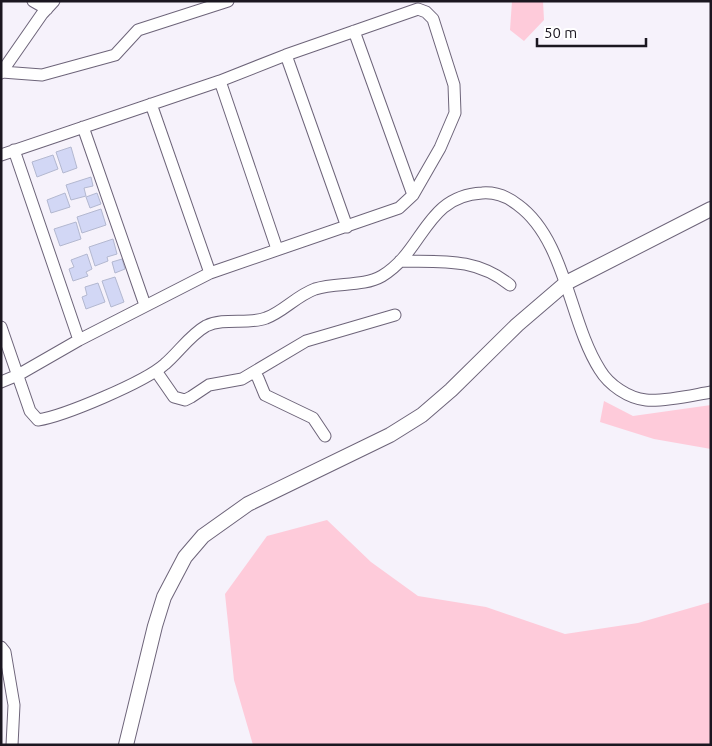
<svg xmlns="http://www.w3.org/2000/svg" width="712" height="746" viewBox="0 0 712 746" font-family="Ubuntu,sans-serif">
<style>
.green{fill:#fecbda}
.building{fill:#d2d7f5;stroke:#b3b8d0}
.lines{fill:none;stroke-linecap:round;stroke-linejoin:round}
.minor-casing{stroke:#6d6479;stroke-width:13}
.tertiary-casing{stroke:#6d6479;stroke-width:16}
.minor{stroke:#fff;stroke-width:11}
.tertiary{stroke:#fff;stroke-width:14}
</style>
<rect width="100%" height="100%" fill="#f6f2fb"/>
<path class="green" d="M 512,1 L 543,1 L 544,20 L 524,41 L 510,30 Z
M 604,401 L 633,416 L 711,405 L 711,449 L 654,439 L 600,422 Z
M 327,520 L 371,562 L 418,596 L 486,607 L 565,634 L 638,623 L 711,602 L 711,745 L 253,745 L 234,680 L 225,594 L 267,536 Z"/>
<path class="building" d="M 71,147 L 77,168 L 63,173 L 56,152 Z
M 53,155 L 58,169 L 37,177 L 32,162 Z
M 91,177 L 93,186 L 84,188 L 86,196 L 71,200 L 66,185 Z
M 65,193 L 70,207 L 51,213 L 47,200 Z
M 97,193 L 101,204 L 90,208 L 86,197 Z
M 101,209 L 106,225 L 82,233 L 77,217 Z
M 76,222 L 81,239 L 60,246 L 54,229 Z
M 113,239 L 117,254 L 107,257 L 108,261 L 95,266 L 89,247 Z
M 87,254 L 92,269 L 86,272 L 88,276 L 73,281 L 69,269 L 74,267 L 71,260 Z
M 122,259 L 125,269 L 115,273 L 112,262 Z
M 115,277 L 124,302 L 111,307 L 102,281 Z
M 98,283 L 105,302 L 86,309 L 82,297 L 87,295 L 85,287 Z"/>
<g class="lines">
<g class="minor-casing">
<path id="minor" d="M 33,1 L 47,9
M 354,31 L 413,195
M 286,55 L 347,227
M 2,72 L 42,75 L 115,55 L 138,30 L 228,1
M 1,73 L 42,14 L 54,1
M 220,81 L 277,249
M 151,104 L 210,273
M 83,127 L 145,305
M 14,150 L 79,340
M 1,155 L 220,81 L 286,55 L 418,9 L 426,12 L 433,19 L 454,85 L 455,113 L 440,148 L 413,195 L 399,208 L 210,273 L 79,340 L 18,375 L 1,382
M 400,261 C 441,262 475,257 510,285
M 1,327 L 30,411 L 38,420 C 64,416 145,382 165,364 C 179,352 190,335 206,326 C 225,317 248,325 266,318 C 283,312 296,296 315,289 C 336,282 363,287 382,276 C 424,251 425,196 482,193 C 495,192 508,197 518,205 C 566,240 569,322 600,370 C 609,385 628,398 646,400 C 663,402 693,395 711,392
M 156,371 L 174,397 L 185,400 L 191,397 L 209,385 L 242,379 L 306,341 L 395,315
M 254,372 L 258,378 L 265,395 L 313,418 L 325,436
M 1,647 L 5,652 L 14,705 L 12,745"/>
</g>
<g class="tertiary-casing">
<path id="tertiary" d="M 126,745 L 155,626 L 164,597 L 185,557 L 203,536 L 248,504 L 390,435 L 422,415 L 451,390 L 517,325 L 566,283 L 711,209"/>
</g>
<use href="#minor" class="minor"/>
<use href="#tertiary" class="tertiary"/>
</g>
<rect width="712" height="746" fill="none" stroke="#1b1720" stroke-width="5"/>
<path d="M537 38v8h109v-8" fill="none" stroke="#1b1720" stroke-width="2.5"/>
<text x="544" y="38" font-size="15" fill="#1b1720" stroke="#ffffff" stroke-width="4" paint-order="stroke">50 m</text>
</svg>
